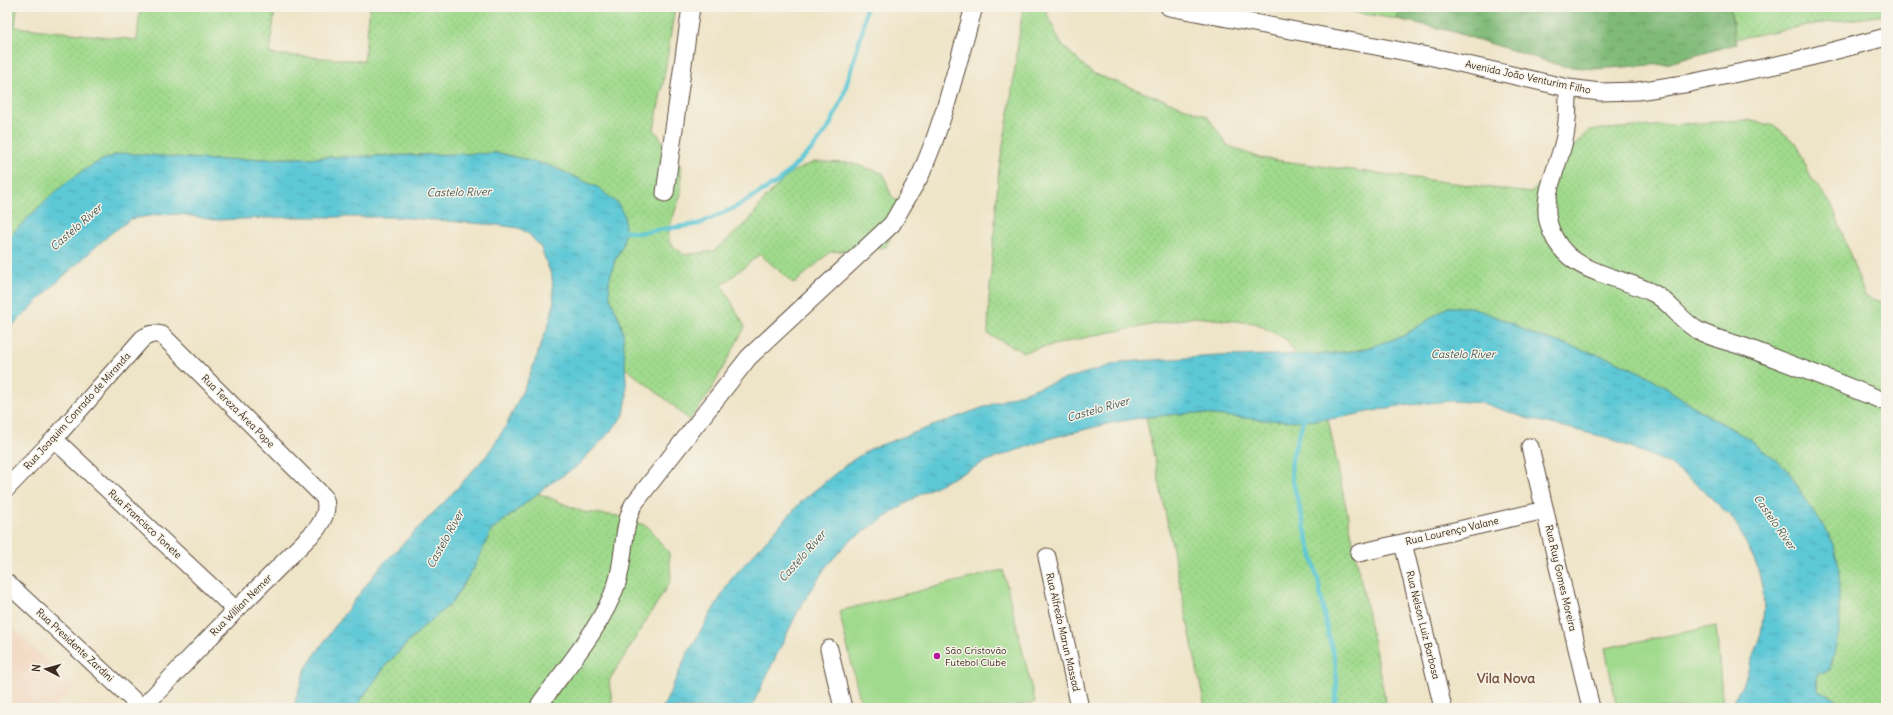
<svg xmlns="http://www.w3.org/2000/svg" width="1893" height="715" viewBox="0 0 1893 715" font-family="Delius,sans-serif">
<style>
.built{fill:#f1d5bd}
.grass{fill:url(#grass-dots);stroke:#6e8256}
.forest{fill:url(#forest-crowns);stroke:#5e724b}
.garden{fill:#a0da8d;stroke:#6e8256}
.water{fill:url(#water-ripples);stroke:#4c797a}
.lines{fill:none;stroke-linecap:round;stroke-linejoin:round}
.stream{stroke:#5dc8d6;stroke-width:4.5}
.minor-casing{stroke:#564637;stroke-width:19}
.minor{stroke:#fff;stroke-width:17}
.poi-dot{fill:#b5179e;stroke:#f7f3e8;stroke-width:1.5}
.labels{text-anchor:middle;dominant-baseline:central;stroke-width:3;stroke-linejoin:round;paint-order:stroke}
.street-label{font-size:10px;fill:#3b2a1e;stroke:#f7f3e8}
.poi-label{font-size:10px;fill:#3b2a1e;stroke:#f7f3e8;text-anchor:start}
.water-label{font-size:11px;font-style:italic;fill:#455955;stroke:#f7f3e8}
.district-label{font-size:14px;font-weight:bold;fill:#7c5640;stroke:#f7f3e8}
</style>
<defs>
<pattern id="grass-dots" width="8" height="8" patternUnits="userSpaceOnUse"><rect width="8" height="8" fill="#a0da8d"/><path d="M2 2h.1M6 6h.1" fill="none" stroke="#8bbb79" stroke-width="1.8" stroke-linecap="round"/></pattern>
<pattern id="forest-crowns" width="20" height="18" patternUnits="userSpaceOnUse"><rect width="20" height="18" fill="#80ba78"/><path d="M2 6a3 3 0 1 1 6 0M12 15a3 3 0 1 1 6 0" fill="none" stroke="#6a9762"/></pattern>
<pattern id="water-ripples" width="26" height="14" patternUnits="userSpaceOnUse"><rect width="26" height="14" fill="#5dc8d6"/><path d="M2 4q2-2 4 0t4 0M15 11q2-2 4 0t4 0" fill="none" stroke="#4ea3ad"/></pattern>
</defs>
<rect width="100%" height="100%" fill="#f7f3e8"/>
<filter id="ink" filterUnits="userSpaceOnUse"><feTurbulence type="fractalNoise" baseFrequency=".025" numOctaves="2"/><feDisplacementMap in="SourceGraphic" scale="8" xChannelSelector="R" yChannelSelector="G"/><feConvolveMatrix kernelMatrix="1 2 1 2 8 2 1 2 1" color-interpolation-filters="sRGB"/></filter>
<filter id="wash" filterUnits="userSpaceOnUse"><feTurbulence type="fractalNoise" baseFrequency=".012" numOctaves="4" result="noise"/><feDisplacementMap in="SourceGraphic" scale="16" xChannelSelector="R" yChannelSelector="G"/><feGaussianBlur stdDeviation="0.9" result="paint"/><feColorMatrix in="noise" values="0 0 0 0 0 0 0 0 0 0 0 0 0 0 0 0 0 1.4 0 .05"/><feComposite in="paint" operator="in"/></filter>
<g filter="url(#wash)">
<rect width="100%" height="100%" fill="#eee4c7"/>
<path class="built" d="M 7,622 L 74,688 L 54,708 L 7,708 Z"/>
<path class="grass" d="M 7,7 L 17,7 L 15,27 L 137,40 L 140,7 L 275,7 L 270,54 L 364,61 L 370,7 L 410,8 L 412,7 L 675,7 L 663,84 L 654,129 L 681,167 L 681,194 L 669,229 L 669,242 L 684,255 L 714,251 L 748,222 L 766,197 L 790,173 L 814,162 L 851,163 L 883,173 L 891,195 L 904,208 L 886,247 L 830,252 L 794,284 L 760,254 L 722,285 L 745,327 L 709,394 L 689,420 L 668,401 L 624,367 C 622,353 624,338 621,324 C 619,315 613,307 610,298 C 605,279 614,261 623,245 L 599,188 L 551,166 L 499,153 L 214,160 L 114,155 L 76,176 L 41,205 L 7,239 Z
M 1023,7 L 1044,7 L 1061,44 L 1092,73 L 1207,116 L 1227,145 L 1259,158 L 1531,193 L 1589,130 L 1747,120 L 1775,126 L 1797,144 L 1810,176 L 1832,205 L 1865,296 L 1886,304 L 1886,708 L 1841,708 C 1836,695 1831,695 1819,692 L 1817,687 L 1817,673 C 1827,671 1829,671 1833,661 L 1830,535 L 1808,505 L 1788,470 L 1749,439 L 1699,410 L 1650,377 L 1612,359 L 1532,334 L 1511,323 L 1448,307 C 1433,316 1419,328 1403,336 C 1369,352 1332,354 1295,355 L 1287,340 L 1255,323 L 1195,317 L 1101,334 L 1023,352 L 988,334 L 989,299 L 999,168 L 1009,112 Z
M 1319,7 L 1398,7 L 1397,19 Z
M 1730,7 L 1886,7 L 1886,15 L 1808,25 L 1735,39 Z
M 1192,413 C 1238,417 1282,422 1328,419 L 1387,708 L 1205,708 L 1146,417 Z
M 538,493 L 583,512 L 618,516 L 647,526 L 669,553 L 671,580 L 609,681 L 613,708 L 358,708 L 360,701 L 387,664 L 423,627 L 451,604 L 475,566 L 491,531 Z"/>
<path class="forest" d="M 1398,7 L 1730,7 L 1736,44 L 1666,64 L 1595,69 L 1562,66 L 1447,30 L 1397,19 Z"/>
<path class="garden" d="M 1003,570 L 1035,702 L 1010,708 L 862,708 L 839,611 Z
M 1716,626 L 1723,708 L 1617,708 L 1605,648 Z"/>
<path class="water" d="M 123,153 L 214,160 L 499,153 L 551,166 L 599,188 L 618,204 L 624,215 L 625,231 L 623,245 L 615,260 L 609,282 L 610,297 L 620,321 L 623,332 L 627,396 L 624,415 L 611,431 L 576,467 L 548,485 L 491,531 L 475,566 L 451,604 L 423,627 L 387,664 L 360,701 L 358,708 L 293,708 L 306,668 L 330,633 L 379,568 L 449,497 L 487,455 L 506,426 L 529,377 L 550,320 L 554,303 L 552,277 L 541,248 L 530,235 L 519,228 L 498,225 L 396,217 L 297,217 L 215,220 L 179,214 L 155,215 L 131,219 L 110,234 L 57,282 L 7,331 L 7,239 C 38,208 78,163 123,153 Z
M 1448,307 L 1472,307 L 1511,323 L 1532,334 L 1612,359 L 1650,377 L 1699,410 L 1749,439 L 1788,470 L 1808,505 L 1830,535 L 1839,565 L 1839,632 L 1830,669 L 1826,672 L 1817,673 L 1817,687 L 1819,692 C 1831,695 1836,695 1841,708 L 1729,708 L 1744,682 L 1761,633 L 1764,609 L 1763,591 L 1757,565 L 1734,520 L 1699,486 L 1668,463 L 1609,438 L 1526,418 L 1483,403 L 1451,401 L 1398,406 L 1338,418 L 1305,421 L 1264,420 L 1192,413 L 1146,417 L 1111,423 L 1051,438 L 987,461 L 922,493 L 849,541 L 825,568 L 798,611 L 751,708 L 663,708 L 686,656 L 731,579 L 803,500 L 847,464 L 870,449 L 1036,388 L 1122,362 L 1218,356 L 1328,354 L 1360,350 L 1403,336 Z"/>
<g class="lines">
<path class="stream" d="M 621,232 L 625,231 L 638,233 L 699,224 L 736,207 L 779,181 L 813,148 L 829,127 L 842,100 L 863,28 L 866,7
M 1305,415 L 1292,458 L 1291,474 L 1318,580 L 1327,630 L 1335,660 L 1337,683 L 1334,708"/>
</g>
</g>
<g filter="url(#ink)">
<g class="lines">
<g class="minor-casing">
<path id="minor" d="M 1169,7 L 1433,57 L 1568,88 L 1600,92 L 1638,91 L 1690,83 L 1795,61 L 1886,37
M 1568,88 C 1568,104 1568,121 1565,136 C 1560,164 1542,192 1548,221 C 1561,274 1613,273 1653,293 C 1671,302 1681,322 1699,331 C 1716,340 1736,343 1753,350 C 1798,367 1842,384 1886,402
M 665,193 L 691,7
M 54,439 L 236,610
M 1530,447 L 1591,708
M 7,488 L 54,439 L 142,339 C 149,334 154,333 162,335 L 324,497 C 329,509 324,519 316,530 L 236,610 L 142,708
M 1403,543 L 1443,708
M 1359,553 L 1545,510
M 1047,557 L 1080,708
M 7,583 L 142,708
M 829,649 L 843,708
M 540,704 C 567,666 602,627 617,583 C 625,557 622,529 633,505 L 749,357 L 892,224 L 921,174 L 933,144 L 945,109 L 974,7"/>
</g>
<use href="#minor" class="minor"/>
</g>
</g>
<circle class="poi-dot" cx="937" cy="656" r="4"/>
<g class="labels">
<g class="street-label">
<text transform="translate(1528 77) rotate(12)">Avenida João Venturim Filho</text>
<text transform="translate(77 411) rotate(-48)">Rua Joaquim Conrado de Miranda</text>
<text transform="translate(238 411) rotate(45)">Rua Tereza Área Pope</text>
<text transform="translate(145 524) rotate(43)">Rua Francisco Tonete</text>
<text transform="translate(1452 531) rotate(-13)">Rua Lourenço Valane</text>
<text transform="translate(1561 578) rotate(77)">Rua Ruy Gomes Moreira</text>
<text transform="translate(241 605) rotate(-45)">Rua Willian Nemer</text>
<text transform="translate(1423 625) rotate(76)">Rua Nelson Luiz Barbosa</text>
<text transform="translate(1063 632) rotate(77)">Rua Alfredo Marun Massad</text>
<text transform="translate(75 645) rotate(43)">Rua Presidente Zardini</text>
</g>
<g class="poi-label">
<text x="945" y="650">São Cristovão<tspan x="945" dy="12">Futebol Clube</tspan></text>
</g>
<g class="water-label">
<text transform="translate(459 192) rotate(-1)">Castelo River</text>
<text transform="translate(76 227) rotate(-41)">Castelo River</text>
<text x="1463" y="354">Castelo River</text>
<text transform="translate(1098 409) rotate(-16)">Castelo River</text>
<text transform="translate(1775 522) rotate(55)">Castelo River</text>
<text transform="translate(445 539) rotate(-61)">Castelo River</text>
<text transform="translate(802 556) rotate(-48)">Castelo River</text>
</g>
<g class="district-label">
<text x="1506" y="678">Vila Nova</text>
</g>
</g>
<rect width="1893" height="715" fill="none" stroke="#f7f3e8" stroke-width="24"/>
<g transform="translate(46 669) rotate(276)" stroke="#f7f3e8" stroke-width="3" paint-order="stroke">
<path d="M0-3L7 15L0 10L-7 15Z" fill="#3b2a1e"/>
<text y="-6" font-size="11" font-weight="bold" text-anchor="middle" fill="#3b2a1e">N</text>
</g>
</svg>
